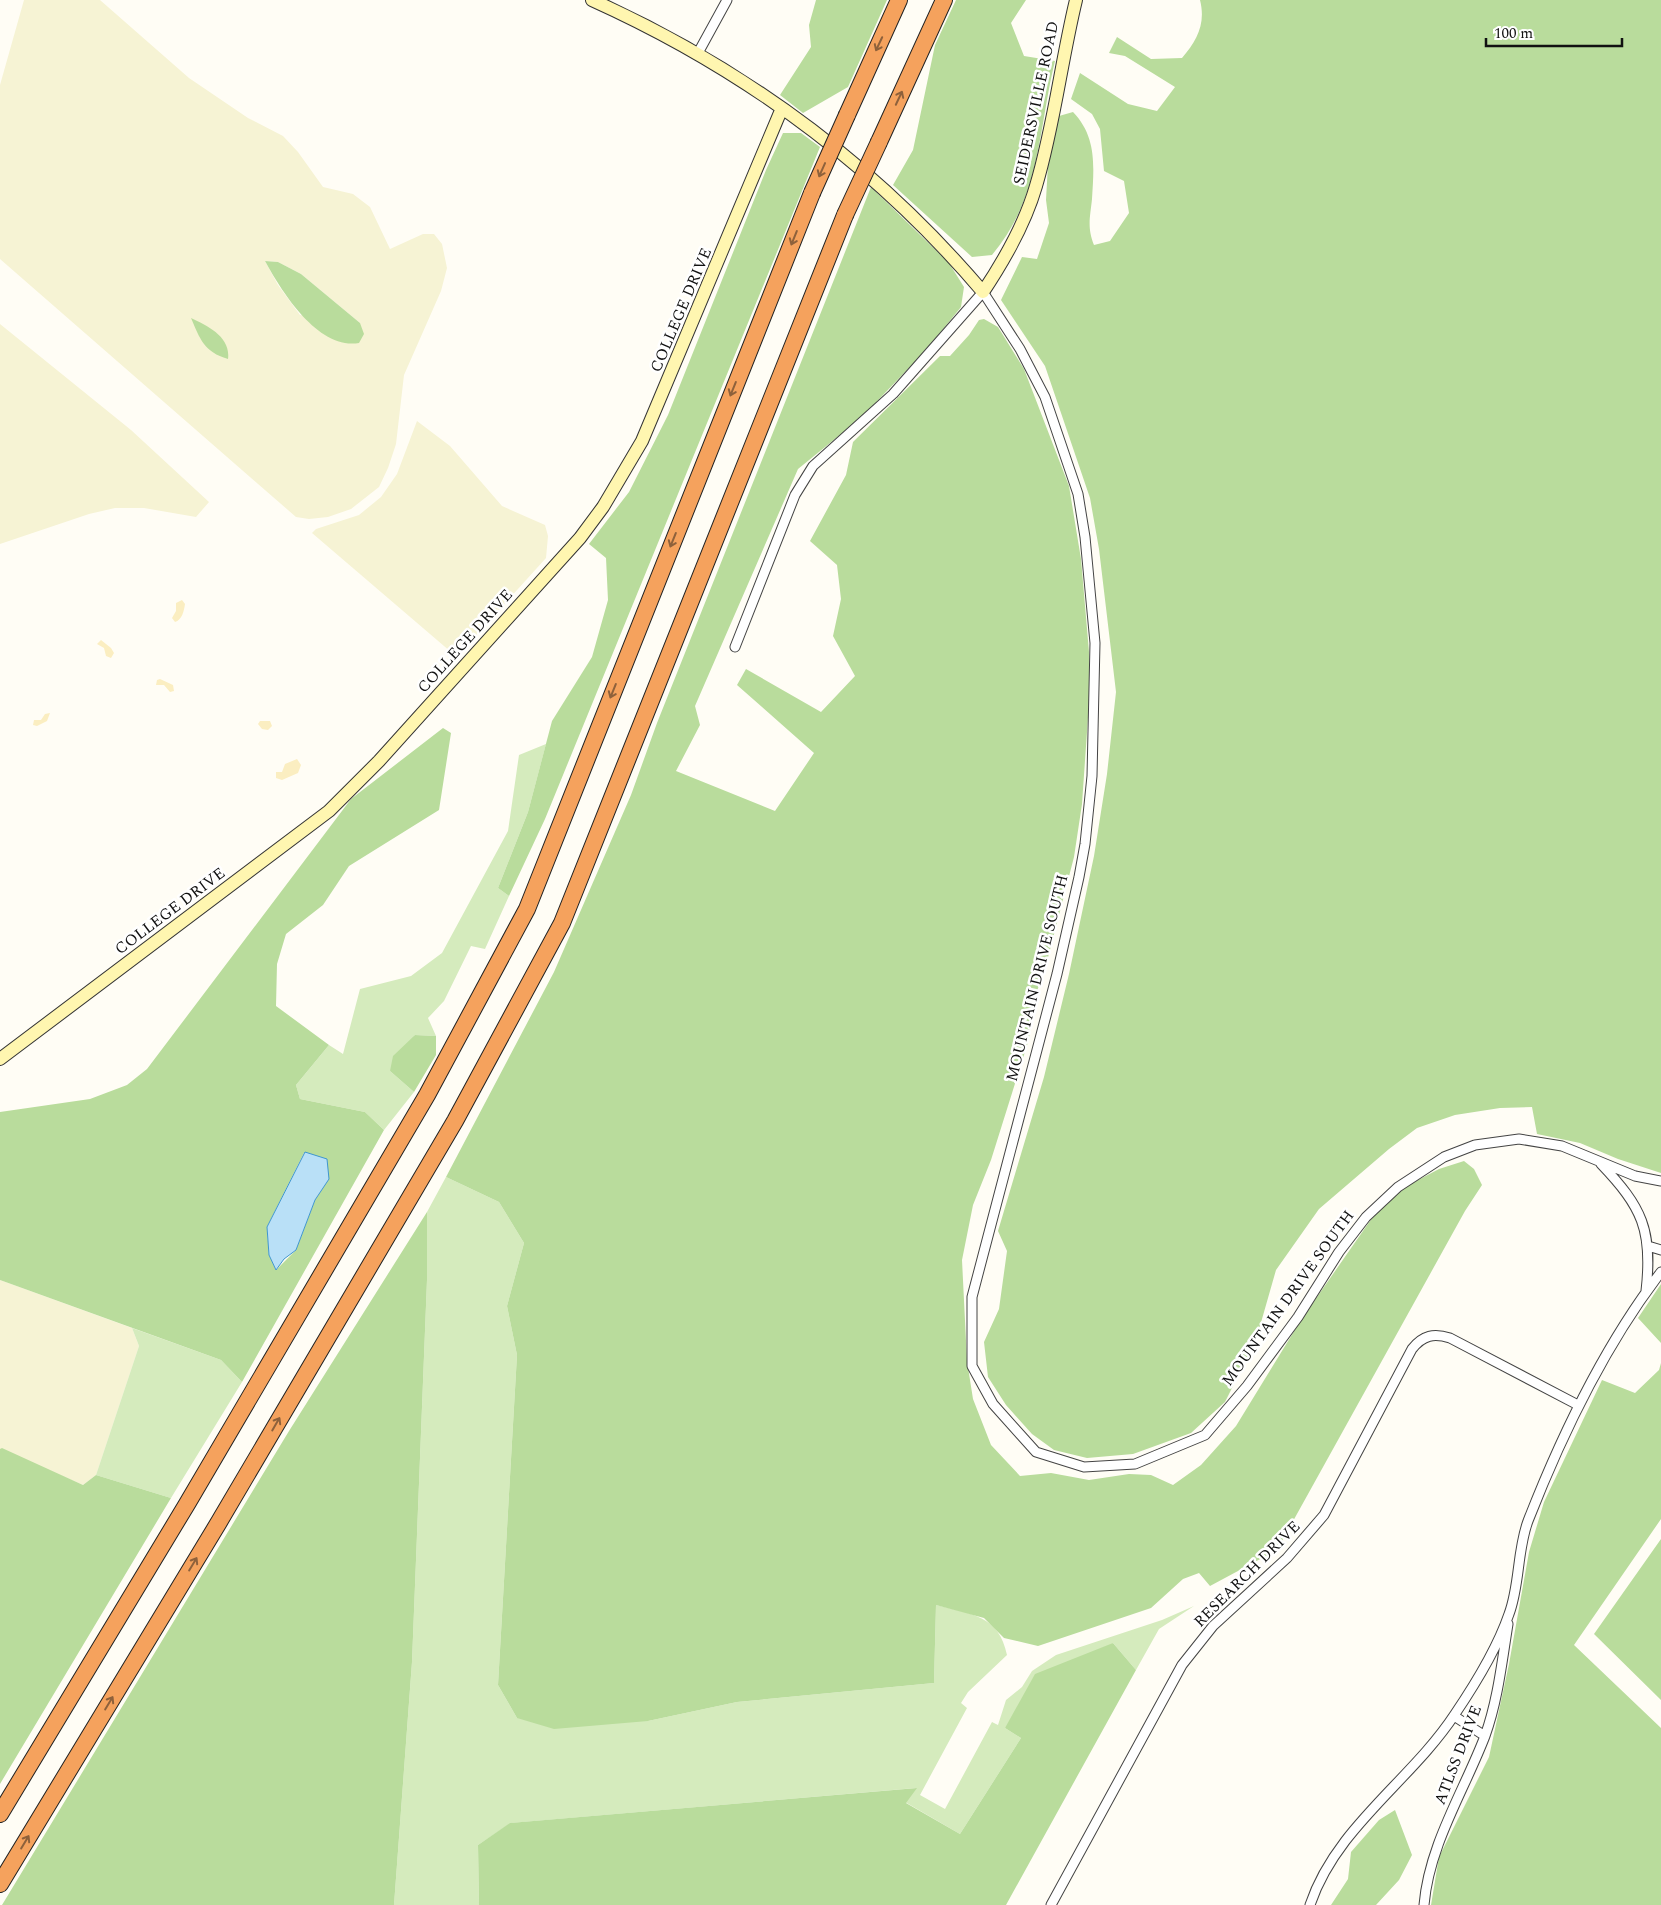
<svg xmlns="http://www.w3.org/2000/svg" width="1661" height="1905" viewBox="0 0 1661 1905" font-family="Spectral,serif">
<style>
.farmland{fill:#f6f3d4;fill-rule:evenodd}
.green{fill:#d5ebbd}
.forest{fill:#b9dc9c;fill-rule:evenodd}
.sand{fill:#fbeec1}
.water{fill:#b9e0f7;stroke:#3f96cf}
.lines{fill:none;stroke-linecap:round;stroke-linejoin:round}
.street-casing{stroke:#444;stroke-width:11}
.secondary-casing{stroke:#333;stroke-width:14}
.highway-casing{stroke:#222;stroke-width:18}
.street{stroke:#fff;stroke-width:9}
.secondary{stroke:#fff6b0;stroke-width:12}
.highway{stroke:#f5a25d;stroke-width:16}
.highway-bridge-casing{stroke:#222;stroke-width:18;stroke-linecap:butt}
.highway-bridge{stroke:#f5a25d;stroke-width:16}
.oneway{stroke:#8e613b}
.labels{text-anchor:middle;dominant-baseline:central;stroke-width:5;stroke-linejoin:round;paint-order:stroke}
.street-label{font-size:16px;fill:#111;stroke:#fff}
</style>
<rect width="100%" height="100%" fill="#fffdf5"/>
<path class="farmland" d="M 24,0 L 100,0 L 189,78 L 248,118 L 283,136 L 298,152 L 323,187 L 353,194 L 370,207 L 390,249 L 423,234 L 434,234 L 442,244 L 447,268 L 441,291 L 404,375 L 396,444 L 388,468 L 379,487 L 351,509 L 328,517 L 309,519 L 296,517 L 0,259 L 0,85 ZM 265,261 L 278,262 L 301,274 L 360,323 L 300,315 L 278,285 Z
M 0,324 L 131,430 L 209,502 L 196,517 L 144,508 L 115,508 L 89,514 L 0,544 Z
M 417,421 L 450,446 L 502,506 L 545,525 L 548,536 L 546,558 L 470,642 L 451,652 L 312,533 L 316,529 L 359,515 L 381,497 L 397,474 Z
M 0,1280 L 132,1328 L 139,1346 L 96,1475 L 83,1485 L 0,1449 Z"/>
<path class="green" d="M 546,744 L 528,812 L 498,888 L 509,896 L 485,949 L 471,946 L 444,1001 L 428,1018 L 436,1036 L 415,1035 L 390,1071 L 414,1092 L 384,1130 L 365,1112 L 300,1099 L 296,1085 L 329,1045 L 343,1054 L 360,989 L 411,976 L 442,953 L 508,831 L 519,755 Z
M 446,1177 L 499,1202 L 524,1243 L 507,1306 L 517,1355 L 498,1685 L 517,1718 L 648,1721 L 737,1702 L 934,1683 L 936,1605 C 971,1614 999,1615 1007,1655 L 968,1692 L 961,1703 L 967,1708 L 920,1795 L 945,1809 L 992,1722 L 998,1725 L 1006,1700 L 1022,1687 L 1032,1671 L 1056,1655 L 1162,1620 L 1194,1606 L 1159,1629 L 1136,1670 L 1113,1643 L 1005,1728 L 1021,1738 L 960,1834 L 905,1802 L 916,1788 L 511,1823 L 478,1845 L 479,1905 L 394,1905 L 412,1662 L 427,1280 L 427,1212 Z
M 132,1328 L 221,1360 L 242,1382 L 171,1498 L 96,1475 L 139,1346 Z"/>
<path class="forest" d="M 816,0 L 887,0 L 848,87 L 803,113 L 780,95 L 811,47 L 809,25 Z
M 956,0 L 1026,0 L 1011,23 L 1024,56 L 1055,61 C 1038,130 1041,197 992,255 L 972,257 L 893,185 L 913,150 L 935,45 Z
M 1200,0 L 1661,0 L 1661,1173 L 1618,1159 L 1580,1143 L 1537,1134 L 1532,1107 L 1500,1108 L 1455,1115 L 1417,1128 L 1389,1149 L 1319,1209 L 1276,1270 L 1256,1340 L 1225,1402 L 1191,1433 L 1133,1454 L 1087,1458 L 1054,1450 L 1032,1434 L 1006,1405 L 988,1377 L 984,1342 L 999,1309 L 1007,1251 L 998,1231 L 1044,1077 L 1069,974 L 1094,856 L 1107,774 L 1116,692 L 1099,549 L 1090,498 L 1045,366 L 1001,300 L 1022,257 L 1037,259 L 1049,223 L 1046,200 L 1048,164 L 1059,116 L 1073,112 C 1097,137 1094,166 1092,199 C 1090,218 1087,227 1094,245 L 1110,241 L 1129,213 L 1124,181 L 1104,171 L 1100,129 L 1092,114 L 1071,99 L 1080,73 L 1128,104 L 1157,111 L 1175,87 L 1125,56 L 1109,53 L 1117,37 L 1151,59 L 1182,58 C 1197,40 1206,24 1200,0 Z
M 783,133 L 801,133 L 820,147 L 545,819 L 509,896 L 498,888 L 528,812 L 552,721 L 592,657 L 608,600 L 606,558 L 589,544 L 629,492 L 668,415 L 766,170 Z
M 871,187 L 949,263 L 964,287 L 961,307 L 927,349 L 862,417 L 798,469 L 695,706 L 700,725 L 676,771 L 775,811 L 814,753 L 737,685 L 746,669 L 821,712 L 855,676 L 833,636 L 841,599 L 837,565 L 810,541 L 846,475 L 853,442 L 940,356 L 950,356 L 969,335 L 979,320 L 984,319 L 998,327 L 1024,369 L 1069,486 L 1081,559 L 1089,652 L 1089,703 L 1082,804 L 1074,857 L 1045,969 L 1033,1002 L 1029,1039 L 991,1160 L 973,1205 L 962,1260 L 967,1361 L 973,1399 L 991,1445 L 1020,1476 L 1051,1473 L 1089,1480 L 1129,1474 L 1151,1475 L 1173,1485 L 1201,1465 L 1236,1426 L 1301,1320 L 1372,1218 L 1403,1188 L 1439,1169 L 1464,1161 L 1474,1169 L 1482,1185 L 1465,1211 L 1277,1550 L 1210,1586 L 1199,1573 L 1183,1579 L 1151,1608 L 1038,1646 L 1004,1638 L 984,1618 L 936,1605 L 934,1683 L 737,1702 L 648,1721 L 554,1729 L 517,1718 L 498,1685 L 517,1355 L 507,1306 L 524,1243 L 499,1202 L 446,1177 L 554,972 L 631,795 L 657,723 Z
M 265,261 L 278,262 L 301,274 L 360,323 L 364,334 L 359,343 C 318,350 282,292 265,261 Z
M 191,318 C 208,326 231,337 228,359 C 204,352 200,339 191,318 Z
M 443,728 L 451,733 L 439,810 L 349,866 L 323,905 L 286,934 L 277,964 L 276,1006 L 329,1045 L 296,1085 L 300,1099 L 365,1112 L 384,1130 L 242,1382 L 221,1360 L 0,1280 L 0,1112 L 90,1099 L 127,1085 L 147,1069 L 351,799 ZM 304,1153 L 329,1179 L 315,1200 L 296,1250 L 276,1270 L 269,1255 L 267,1227 Z
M 415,1035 L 436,1036 L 436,1055 L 414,1092 L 390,1071 L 393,1056 Z
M 427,1212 L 427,1280 L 412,1662 L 394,1905 L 2,1905 L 289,1431 Z
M 1661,1284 L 1661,1343 L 1638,1318 Z
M 1661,1363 L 1661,1519 L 1574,1645 L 1661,1728 L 1661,1905 L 1431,1905 L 1439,1857 L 1489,1757 L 1509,1664 L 1529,1552 L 1544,1502 L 1602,1380 L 1635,1393 L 1659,1370 Z
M 2,1448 L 83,1485 L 96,1475 L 171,1498 L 0,1784 L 0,1449 Z
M 1661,1539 L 1661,1700 L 1594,1634 Z
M 1113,1643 L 1136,1670 L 1006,1905 L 479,1905 L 478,1845 L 510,1823 L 917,1788 L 906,1803 L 960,1834 L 1021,1738 L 1005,1728 L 1035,1674 Z
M 1395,1810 L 1412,1855 L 1399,1880 L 1376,1905 L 1331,1905 L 1348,1879 L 1351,1852 L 1379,1820 Z"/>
<path class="sand" d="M 182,600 L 185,604 C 184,611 182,620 175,622 L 172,618 L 176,611 L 176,603 Z
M 101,640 L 111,648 L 114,653 L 111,658 L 106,656 L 104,648 L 97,644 Z
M 160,679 L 173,685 L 174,691 L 170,692 L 164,685 L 156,685 L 157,680 Z
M 50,713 L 47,721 L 37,726 L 33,725 L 34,720 L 41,720 L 45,714 Z
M 260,721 L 270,721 L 272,726 L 268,730 L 262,729 L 258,724 Z
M 297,759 L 301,765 L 298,773 L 282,780 L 276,778 L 276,772 L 282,772 L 285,764 Z"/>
<path class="water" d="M 305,1152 L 327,1159 L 329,1179 L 315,1200 L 296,1250 L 284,1259 L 276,1270 L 269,1255 L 267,1227 Z"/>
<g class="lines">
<g class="street-casing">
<path id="street" d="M 698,53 L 727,0
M 735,647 L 795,495 L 813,466 L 893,394 L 983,292 L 1020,349 L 1045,397 L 1078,494 L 1085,537 L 1095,643 L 1092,776 L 1085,844 L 1079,877 L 1057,974 L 972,1297 L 972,1366 L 993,1404 L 1036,1452 L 1084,1467 L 1135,1464 L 1205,1435 L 1247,1386 L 1298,1317 L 1339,1252 L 1366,1217 L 1398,1187 L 1444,1157 L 1475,1145 L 1519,1139 L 1562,1146 L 1635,1176 L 1661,1181
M 1601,1164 C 1642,1207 1653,1230 1646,1291
M 1648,1246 L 1661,1250
M 1454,1716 L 1485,1736
M 1051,1905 L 1182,1665 L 1213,1626 L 1287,1558 L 1324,1515 L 1412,1349 C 1423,1335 1434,1333 1450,1338 L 1578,1405
M 1310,1905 C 1336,1827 1411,1781 1455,1714 C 1476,1683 1497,1649 1509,1614 C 1520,1585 1517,1550 1528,1521 C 1562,1434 1604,1346 1661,1272
M 1424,1905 C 1429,1845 1464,1791 1485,1736 C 1498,1700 1502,1661 1508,1624"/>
</g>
<g class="secondary-casing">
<path id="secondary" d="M 592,0 C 743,68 875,165 983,292 C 1005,259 1025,224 1036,186 C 1054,126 1061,62 1076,0
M 0,1059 L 329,811 L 379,761 L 580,538 L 603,507 L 642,441 L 782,108"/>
</g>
<g class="highway-casing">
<path id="highway" d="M 847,115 L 899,0
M 879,142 L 944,0
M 0,1814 L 187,1504 L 427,1095 L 527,909 L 812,193
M 0,1884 L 219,1522 L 455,1121 L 562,923 L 845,215"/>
</g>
<use href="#street" class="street"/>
<use href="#secondary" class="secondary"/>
<use href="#highway" class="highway"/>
<g class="highway-bridge-casing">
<path id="highway-bridge" d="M 812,193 L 847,115
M 845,215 L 879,142"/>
</g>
<use href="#highway-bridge" class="highway-bridge"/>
</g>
<defs><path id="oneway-shaft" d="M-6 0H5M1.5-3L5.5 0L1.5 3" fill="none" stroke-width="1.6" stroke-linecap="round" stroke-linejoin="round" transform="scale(1.25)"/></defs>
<g class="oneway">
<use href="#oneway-shaft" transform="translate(879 44) rotate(115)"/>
<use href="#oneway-shaft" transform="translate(899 98) rotate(-65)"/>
<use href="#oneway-shaft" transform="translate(822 170) rotate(114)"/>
<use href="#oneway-shaft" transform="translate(794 238) rotate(112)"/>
<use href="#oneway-shaft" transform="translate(733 389) rotate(112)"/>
<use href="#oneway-shaft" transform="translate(673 540) rotate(112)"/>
<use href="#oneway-shaft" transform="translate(613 691) rotate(112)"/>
<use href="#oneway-shaft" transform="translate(276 1424) rotate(-60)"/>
<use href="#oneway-shaft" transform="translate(193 1564) rotate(-59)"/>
<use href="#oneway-shaft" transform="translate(109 1703) rotate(-59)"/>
<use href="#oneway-shaft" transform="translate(25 1842) rotate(-59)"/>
</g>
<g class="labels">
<g class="street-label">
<text transform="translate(1036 103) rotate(-78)">SEIDERSVILLE ROAD</text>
<text transform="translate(681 310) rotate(-67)">COLLEGE DRIVE</text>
<text transform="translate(465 641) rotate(-48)">COLLEGE DRIVE</text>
<text transform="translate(170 911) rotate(-37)">COLLEGE DRIVE</text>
<text transform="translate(1037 978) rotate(-76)">MOUNTAIN DRIVE SOUTH</text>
<text transform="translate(1288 1298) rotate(-54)">MOUNTAIN DRIVE SOUTH</text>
<text transform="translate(1247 1574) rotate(-45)">RESEARCH DRIVE</text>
<text transform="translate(1458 1755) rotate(-69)">ATLSS DRIVE</text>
</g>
</g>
<path d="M1486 38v8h136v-8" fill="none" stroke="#111111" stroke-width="2.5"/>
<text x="1494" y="38" font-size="15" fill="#111111" stroke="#ffffff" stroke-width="4" paint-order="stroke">100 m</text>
</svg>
